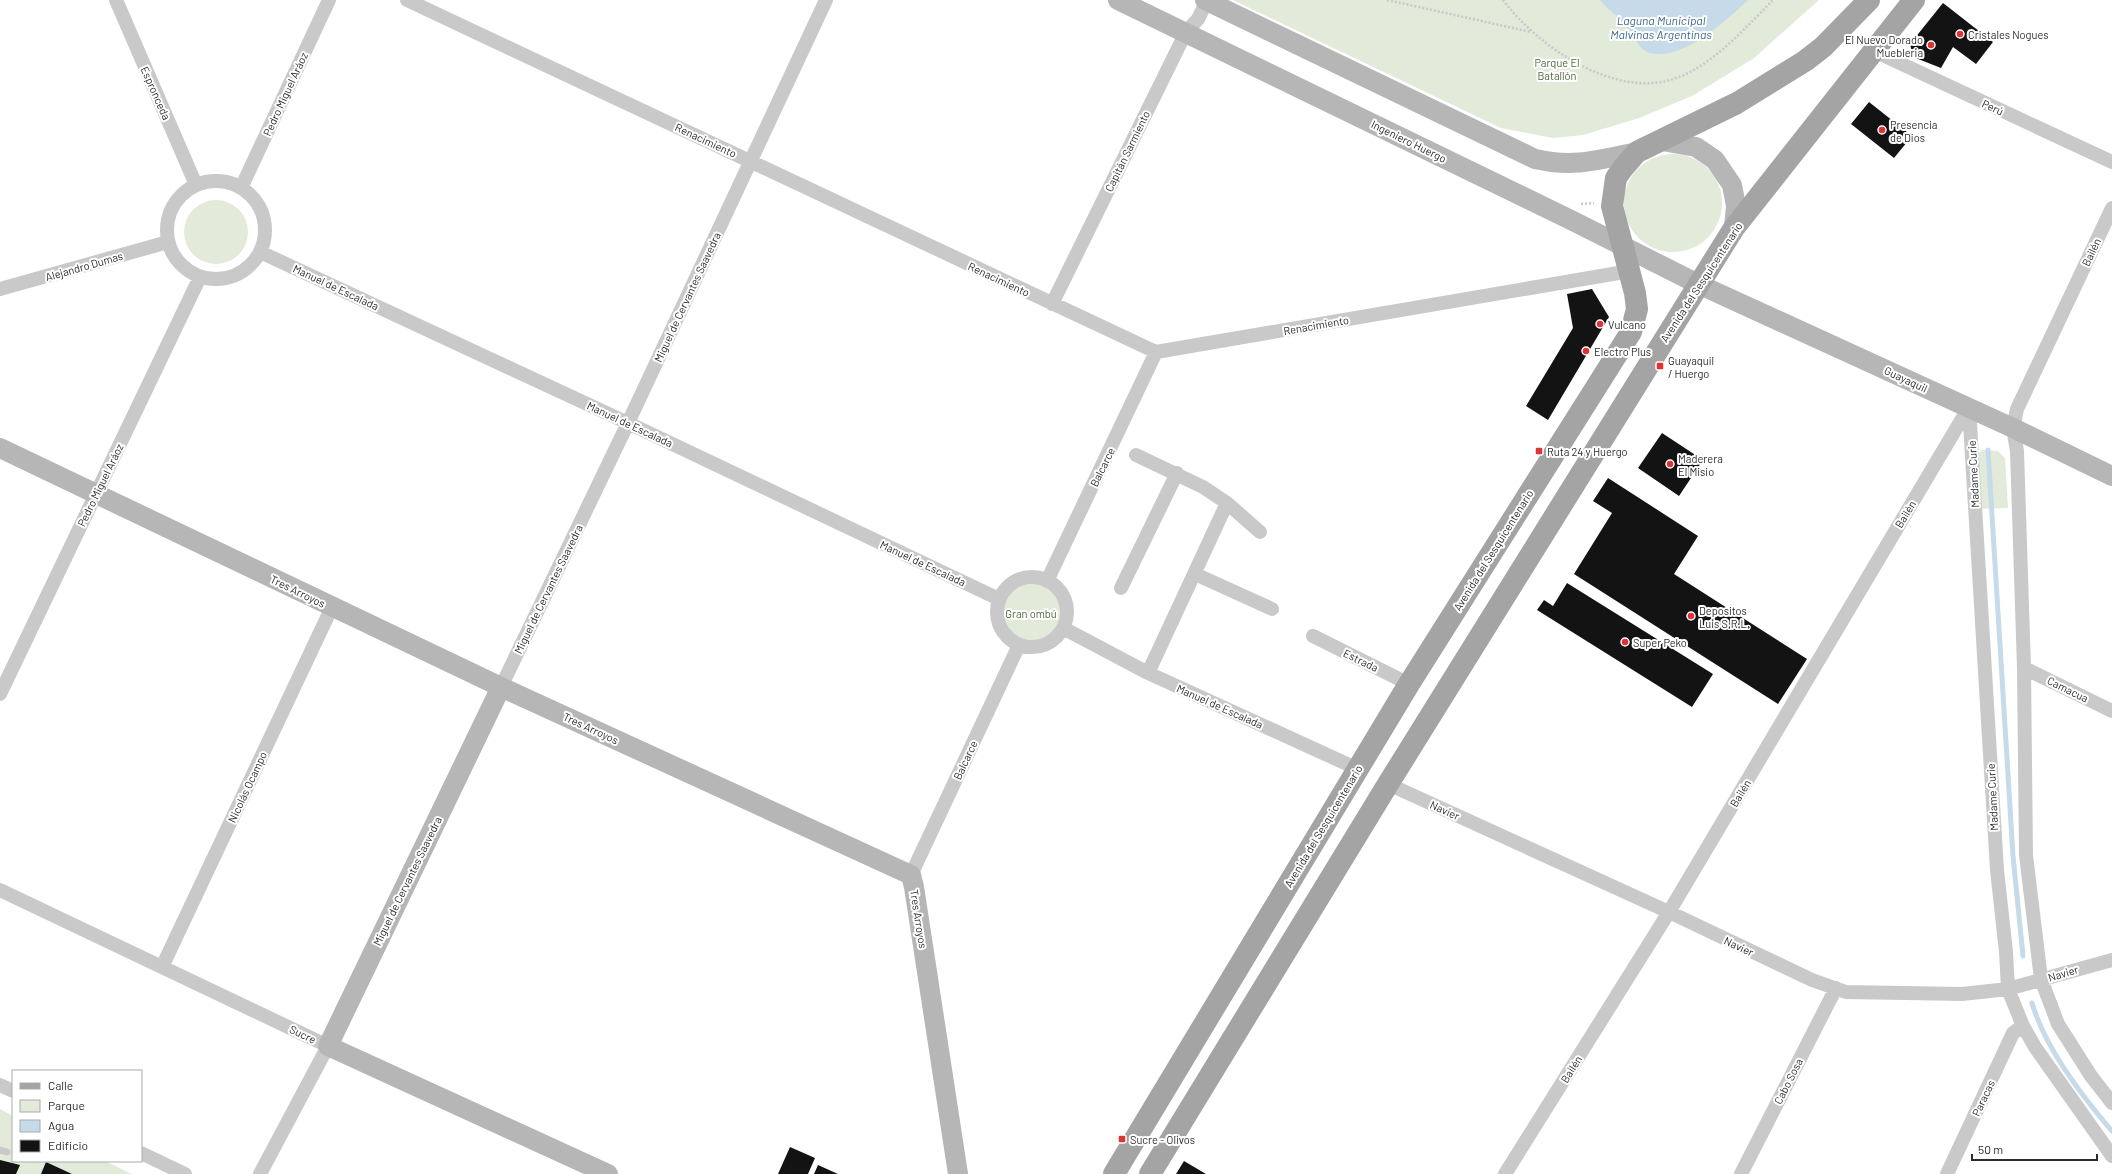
<svg xmlns="http://www.w3.org/2000/svg" width="2112" height="1174" viewBox="0 0 2112 1174" font-family="Barlow,sans-serif">
<style>
.green{fill:#e2eada}
.water{fill:#c6dae9}
.lines{fill:none;stroke-linecap:round;stroke-linejoin:round}
.stream{stroke:#c6dae9;stroke-width:5}
.building{fill:#131313}
.path{stroke:#c9c9c9;stroke-width:2.5;stroke-dasharray:2 2;stroke-linecap:butt}
.lane{stroke:#c9c9c9;stroke-width:7}
.street{stroke:#c9c9c9;stroke-width:14}
.secondary{stroke:#b6b6b6;stroke-width:20}
.primary{stroke:#a4a4a4;stroke-width:22}
.poi-dot{fill:#df3335;stroke:#fff;stroke-width:1.5}
.labels{text-anchor:middle;dominant-baseline:central;stroke-width:4;stroke-linejoin:round;paint-order:stroke}
.poi-label{font-size:11px;fill:#2c2c2c;stroke:#fff;text-anchor:start}
.park-label{font-size:11px;fill:#4d663c;stroke:#fff}
.street-label{font-size:11px;fill:#2c2c2c;stroke:#fff}
.water-label{font-size:12px;font-style:italic;fill:#3e688b;stroke:#fff}
</style>
<rect width="100%" height="100%" fill="#fff"/>
<path class="green" d="M 1233,0 L 1819,0 L 1754,58 L 1692,96 L 1639,118 L 1583,135 L 1553,138 L 1501,128 Z
M1624 203a49 49 0 1 1 98 0a49 49 0 1 1-98 0Z
M184 232a32 32 0 1 1 64 0a32 32 0 1 1-64 0Z
M 1982,450 L 1998,451 L 2005,458 L 2008,508 L 1976,509 L 1975,458 Z
M1001 613a30 30 0 1 1 60 0a30 30 0 1 1-60 0Z
M 0,1109 L 13,1116 L 13,1161 L 105,1161 L 132,1174 L 0,1174 Z"/>
<path class="water" d="M 1600,0 L 1748,0 C 1727,20 1676,67 1645,51 C 1637,46 1631,31 1624,24 C 1617,15 1607,9 1600,0 Z"/>
<g class="lines">
<path class="stream" d="M 1988,450 L 2013,856 L 2023,956
M 2032,1003 C 2045,1048 2081,1095 2112,1131"/>
</g>
<path class="building" d="M 1943,3 L 1993,42 L 1976,64 L 1953,47 L 1941,68 L 1913,57 L 1910,44 Z
M 1869,102 L 1912,136 L 1894,158 L 1851,124 Z
M 1592,289 L 1609,317 L 1548,420 L 1526,406 L 1573,328 L 1567,294 Z
M 1662,433 L 1703,460 L 1679,496 L 1638,468 Z
M 1608,478 L 1698,536 L 1674,574 L 1807,659 L 1778,704 L 1574,574 L 1612,513 L 1593,501 Z
M 1567,583 L 1713,674 L 1692,707 L 1537,610 L 1544,600 L 1553,606 Z
M 790,1147 L 815,1158 L 808,1174 L 778,1174 Z
M 0,1160 L 20,1165 L 16,1174 L 0,1174 Z
M 1184,1161 L 1206,1174 L 1176,1174 Z
M 46,1162 L 72,1174 L 41,1174 Z
M 818,1165 L 838,1174 L 814,1174 Z"/>
<g class="lines">
<path class="path" d="M 1387,0 L 1531,32
M 1503,0 C 1538,47 1618,102 1679,77 C 1715,63 1746,27 1773,0
M 1581,204 L 1594,203"/>
<path class="lane" d="M 0,1150 L 7,1152"/>
<path class="street" d="M 116,0 L 196,185
M 407,0 L 1156,352 L 1630,271
M 1874,51 L 2112,162
M167 230a49 49 0 1 1 98 0a49 49 0 1 1-98 0Z
M 241,188 L 329,0
M 2112,208 L 2017,409 L 2013,428 L 2017,451 L 2024,668 L 2026,855 L 2041,979 L 2058,1024 L 2091,1076 L 2112,1103
M 260,252 L 628,423 L 999,599
M 0,289 L 168,242
M 1052,304 L 1186,32 L 1198,19 L 1207,1
M 1969,407 L 1997,870 L 2006,952 L 2008,989 L 2023,1026 L 2035,1047 L 2112,1156
M 1136,455 L 1203,487 L 1227,503 L 1148,673
M 1227,503 L 1260,532
M 1195,574 L 1272,609
M997 612a35 35 0 1 1 70 0a35 35 0 1 1-70 0Z
M 1047,581 L 1156,352
M 1121,588 L 1177,473
M 1063,628 L 1148,673 L 1358,769
M 1313,636 L 1409,684
M 2024,668 L 2112,711
M 501,687 L 628,423 L 826,0
M 0,694 L 200,277
M 1388,784 L 1669,912 L 1812,980 L 1846,992 L 1962,994 L 2008,989 L 2112,960
M 911,875 L 1019,645
M 0,890 L 328,1046 L 260,1174
M 162,967 L 332,607
M 0,1085 L 13,1091
M 141,1153 L 185,1174
M 1505,1174 L 1669,912 L 1969,407
M 1741,1174 L 1836,988
M 1947,1174 L 2013,1033 L 2023,1026"/>
<path class="secondary" d="M 1118,0 L 1575,222 L 1698,284 L 2013,428 L 2112,476
M 1205,0 L 1535,159 C 1574,168 1598,160 1637,152
M 1662,141 L 1696,147 L 1715,160 L 1732,185 L 1736,206 L 1734,228
M 0,448 L 501,687 L 911,875 L 914,887 L 958,1174
M 501,687 L 328,1046 L 608,1174"/>
<path class="primary" d="M 1114,1174 L 1409,684 L 1631,332 L 1637,309 L 1635,293 L 1612,206 L 1616,178 L 1623,168 L 1637,152 L 1737,103 L 1805,61 L 1823,47 L 1869,0
M 1150,1174 L 1388,784 L 1734,228 L 1914,0"/>
</g>
<g class="poi-dot">
<circle cx="1960" cy="34" r="4"/>
<circle cx="1931" cy="45" r="4"/>
<circle cx="1882" cy="130" r="4"/>
<circle cx="1600" cy="324" r="4"/>
<circle cx="1586" cy="351" r="4"/>
<rect x="1656" y="362" width="8" height="8" rx="2"/>
<rect x="1535" y="447" width="8" height="8" rx="2"/>
<circle cx="1670" cy="464" r="4"/>
<circle cx="1691" cy="616" r="4"/>
<circle cx="1625" cy="642" r="4"/>
<rect x="1118" y="1135" width="8" height="8" rx="2"/>
</g>
<g class="labels">
<g class="poi-label">
<text x="1968" y="34">Cristales Nogues</text>
<text x="1923" y="39" text-anchor="end">El Nuevo Dorado<tspan x="1923" dy="13">Muebleria</tspan></text>
<text x="1890" y="124">Presencia<tspan x="1890" dy="13">de Dios</tspan></text>
<text x="1608" y="324">Vulcano</text>
<text x="1594" y="351">Electro Plus</text>
<text x="1668" y="360">Guayaquil<tspan x="1668" dy="13">/ Huergo</tspan></text>
<text x="1547" y="451">Ruta 24 y Huergo</text>
<text x="1678" y="458">Maderera<tspan x="1678" dy="13">El Misio</tspan></text>
<text x="1699" y="610">Depositos<tspan x="1699" dy="13">Luis S.R.L.</tspan></text>
<text x="1633" y="642">Super Peko</text>
<text x="1130" y="1139">Sucre - Olivos</text>
</g>
<g class="park-label">
<text x="1557" y="62">Parque El<tspan x="1557" dy="13">Batallón</tspan></text>
<text x="1031" y="613">Gran ombú</text>
</g>
<g class="street-label">
<text transform="translate(156 93) rotate(66)">Espronceda</text>
<text transform="translate(285 94) rotate(-65)">Pedro Miguel Aráoz</text>
<text transform="translate(1993 107) rotate(25)">Perú</text>
<text transform="translate(706 140) rotate(25)">Renacimiento</text>
<text transform="translate(1409 141) rotate(26)">Ingeniero Huergo</text>
<text transform="translate(1127 151) rotate(-64)">Capitán Sarmiento</text>
<text transform="translate(2091 252) rotate(-65)">Bailén</text>
<text transform="translate(84 266) rotate(-16)">Alejandro Dumas</text>
<text transform="translate(999 279) rotate(25)">Renacimiento</text>
<text transform="translate(1701 282) rotate(-57)">Avenida del Sesquicentenario</text>
<text transform="translate(336 287) rotate(25)">Manuel de Escalada</text>
<text transform="translate(687 297) rotate(-65)">Miguel de Cervantes Saavedra</text>
<text transform="translate(1316 325) rotate(-10)">Renacimiento</text>
<text transform="translate(1906 379) rotate(25)">Guayaquil</text>
<text transform="translate(630 424) rotate(25)">Manuel de Escalada</text>
<text transform="translate(1102 467) rotate(-64)">Balcarce</text>
<text transform="translate(1973 474) rotate(-93)">Madame Curie</text>
<text transform="translate(100 485) rotate(-64)">Pedro Miguel Aráoz</text>
<text transform="translate(1905 514) rotate(-59)">Bailén</text>
<text transform="translate(1493 550) rotate(-58)">Avenida del Sesquicentenario</text>
<text transform="translate(923 563) rotate(25)">Manuel de Escalada</text>
<text transform="translate(548 589) rotate(-64)">Miguel de Cervantes Saavedra</text>
<text transform="translate(298 591) rotate(26)">Tres Arroyos</text>
<text transform="translate(1361 660) rotate(26)">Estrada</text>
<text transform="translate(2068 689) rotate(26)">Camacua</text>
<text transform="translate(1220 706) rotate(24)">Manuel de Escalada</text>
<text transform="translate(591 728) rotate(25)">Tres Arroyos</text>
<text transform="translate(965 760) rotate(-65)">Balcarce</text>
<text transform="translate(247 787) rotate(-65)">Nicolás Ocampo</text>
<text transform="translate(1740 793) rotate(-59)">Bailén</text>
<text transform="translate(1992 797) rotate(-93)">Madame Curie</text>
<text transform="translate(1445 810) rotate(24)">Navier</text>
<text transform="translate(1323 826) rotate(-59)">Avenida del Sesquicentenario</text>
<text transform="translate(407 881) rotate(-64)">Miguel de Cervantes Saavedra</text>
<text transform="translate(919 919) rotate(81)">Tres Arroyos</text>
<text transform="translate(1739 946) rotate(25)">Navier</text>
<text transform="translate(2063 973) rotate(-17)">Navier</text>
<text transform="translate(303 1034) rotate(26)">Sucre</text>
<text transform="translate(1571 1069) rotate(-58)">Bailén</text>
<text transform="translate(1788 1081) rotate(-63)">Cabo Sosa</text>
<text transform="translate(1983 1098) rotate(-65)">Paracas</text>
</g>
<g class="water-label">
<text x="1661" y="20">Laguna Municipal<tspan x="1661" dy="14">Malvinas Argentinas</tspan></text>
</g>
</g>
<rect x="12" y="1070" width="130" height="92" fill="#ffffff" stroke="#ababab"/>
<rect x="20" y="1083" width="20" height="6" fill="#a4a4a4" stroke="#ababab"/>
<text x="48" y="1090" font-size="12" fill="#2c2c2c">Calle</text>
<rect x="20" y="1100" width="20" height="12" fill="#e2eada" stroke="#ababab"/>
<text x="48" y="1110" font-size="12" fill="#2c2c2c">Parque</text>
<rect x="20" y="1120" width="20" height="12" fill="#c6dae9" stroke="#ababab"/>
<text x="48" y="1130" font-size="12" fill="#2c2c2c">Agua</text>
<rect x="20" y="1140" width="20" height="12" fill="#131313" stroke="#ababab"/>
<text x="48" y="1150" font-size="12" fill="#2c2c2c">Edificio</text>
<path d="M1972 1154v6h125v-6" fill="none" stroke="#2c2c2c" stroke-width="2"/>
<text x="1978" y="1154" font-size="12" fill="#2c2c2c" stroke="#ffffff" stroke-width="3" paint-order="stroke">50 m</text>
</svg>
